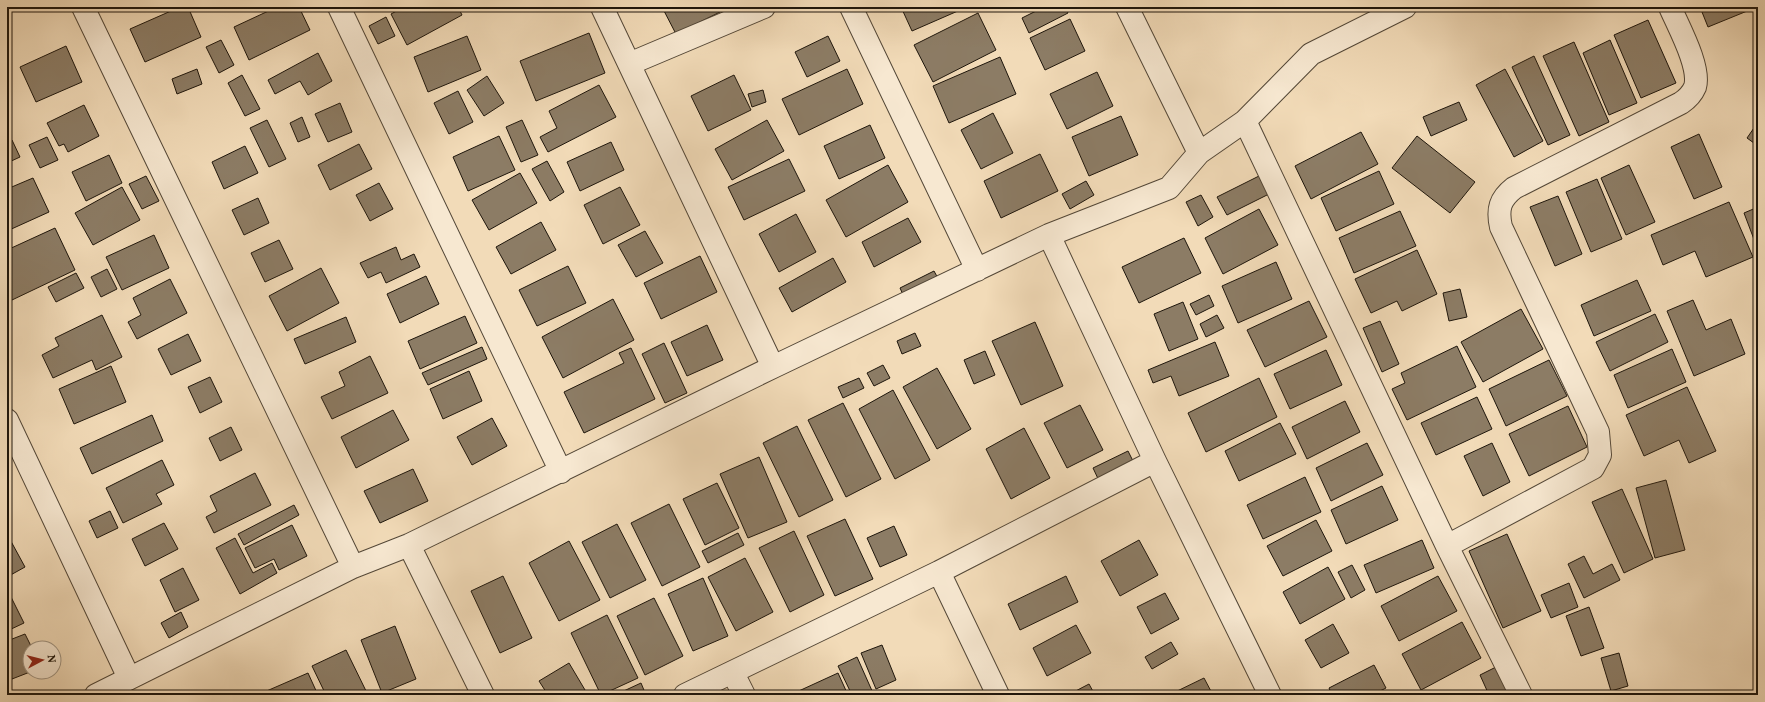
<svg xmlns="http://www.w3.org/2000/svg" width="1765" height="702" viewBox="0 0 1765 702" font-family="Vollkorn,serif">
<style>
.building{fill:#8c7c65;stroke:#1e160c}
.lines{fill:none;stroke-linecap:round;stroke-linejoin:round}
.minor-casing{stroke:#534737;stroke-width:24}
.minor{stroke:#f7e8d1;stroke-width:22}
</style>
<rect width="100%" height="100%" fill="#f2dbb8"/>
<filter id="stains"><feTurbulence type="fractalNoise" baseFrequency=".005" numOctaves="4"/><feColorMatrix values="0 0 0 0 .2 0 0 0 0 .09 0 0 0 0 .02 0 0 0 .5 -.17"/></filter>
<radialGradient id="worn" r=".72"><stop offset=".6" stop-color="#630" stop-opacity="0"/><stop offset="1" stop-color="#630" stop-opacity=".3"/></radialGradient>
<path class="building" d="M 180,7 L 188,7 L 201,37 L 145,62 L 130,29 Z
M 277,7 L 299,7 L 310,30 L 249,60 L 234,27 Z
M 404,7 L 458,7 L 462,15 L 407,45 L 391,14 Z
M 662,7 L 727,7 L 728,8 L 676,34 Z
M 901,7 L 967,7 L 912,31 Z
M 1034,7 L 1065,7 L 1068,13 L 1029,33 L 1022,18 L 1036,11 Z
M 1700,7 L 1757,7 L 1708,27 Z
M 978,13 L 996,50 L 933,82 L 914,45 Z
M 386,17 L 395,36 L 378,44 L 369,26 Z
M 1070,19 L 1085,51 L 1045,70 L 1030,38 Z
M 1648,20 L 1676,83 L 1641,98 L 1614,35 Z
M 589,33 L 605,73 L 536,101 L 520,61 Z
M 467,36 L 481,70 L 428,92 L 414,57 Z
M 828,36 L 840,61 L 807,77 L 795,52 Z
M 221,40 L 234,65 L 219,73 L 206,47 Z
M 1610,40 L 1637,103 L 1609,115 L 1583,53 Z
M 1574,42 L 1609,122 L 1579,136 L 1543,56 Z
M 66,46 L 82,82 L 36,102 L 20,67 Z
M 318,53 L 332,81 L 308,95 L 300,81 L 275,94 L 268,80 Z
M 1534,56 L 1570,135 L 1548,145 L 1512,67 Z
M 1000,57 L 1016,94 L 949,123 L 933,86 Z
M 197,69 L 202,84 L 177,94 L 172,79 Z
M 847,69 L 863,104 L 799,135 L 782,99 Z
M 1505,69 L 1543,141 L 1514,157 L 1476,85 Z
M 1097,72 L 1113,106 L 1067,129 L 1050,94 Z
M 242,75 L 260,109 L 245,116 L 228,83 Z
M 734,75 L 751,110 L 708,131 L 691,96 Z
M 487,76 L 504,103 L 484,116 L 467,90 Z
M 599,85 L 616,117 L 548,152 L 540,137 L 557,128 L 549,111 Z
M 763,90 L 766,102 L 752,107 L 748,94 Z
M 458,91 L 473,122 L 449,134 L 434,103 Z
M 1459,102 L 1467,120 L 1431,136 L 1423,117 Z
M 340,103 L 352,132 L 328,142 L 315,114 Z
M 84,105 L 99,136 L 68,152 L 64,144 L 59,146 L 47,123 Z
M 993,113 L 1013,153 L 981,169 L 961,130 Z
M 1121,116 L 1138,155 L 1089,176 L 1072,137 Z
M 302,117 L 310,137 L 298,142 L 290,123 Z
M 267,120 L 286,159 L 269,167 L 250,128 Z
M 522,120 L 538,155 L 521,162 L 506,127 Z
M 767,120 L 784,151 L 732,180 L 715,149 Z
M 870,125 L 885,158 L 839,179 L 824,146 Z
M 1756,125 L 1758,126 L 1758,146 L 1747,138 Z
M 1361,132 L 1378,164 L 1311,199 L 1295,166 Z
M 1699,134 L 1722,187 L 1694,199 L 1671,147 Z
M 499,136 L 515,170 L 468,191 L 453,157 Z
M 1417,136 L 1475,182 L 1450,213 L 1392,168 Z
M 47,137 L 58,160 L 40,168 L 29,145 Z
M 12,140 L 20,157 L 7,163 L 7,142 Z
M 611,142 L 624,170 L 580,191 L 567,162 Z
M 359,144 L 372,169 L 330,190 L 318,165 Z
M 245,146 L 258,173 L 224,189 L 212,162 Z
M 1040,154 L 1058,191 L 1001,218 L 984,181 Z
M 109,155 L 122,183 L 86,201 L 72,172 Z
M 789,159 L 805,191 L 744,220 L 728,187 Z
M 547,161 L 564,192 L 550,201 L 532,169 Z
M 888,165 L 908,202 L 846,237 L 826,200 Z
M 1629,165 L 1655,222 L 1626,235 L 1601,178 Z
M 1379,171 L 1394,204 L 1336,231 L 1321,198 Z
M 520,173 L 537,203 L 489,230 L 472,200 Z
M 1261,175 L 1271,193 L 1227,215 L 1217,197 Z
M 146,176 L 159,201 L 142,209 L 129,184 Z
M 33,178 L 49,212 L 7,231 L 7,189 Z
M 1597,179 L 1622,239 L 1591,252 L 1566,192 Z
M 1086,181 L 1094,195 L 1070,209 L 1062,194 Z
M 379,183 L 393,209 L 370,221 L 356,195 Z
M 122,187 L 140,220 L 93,245 L 75,213 Z
M 620,187 L 640,225 L 603,244 L 584,205 Z
M 1201,195 L 1213,217 L 1198,226 L 1186,202 Z
M 1558,196 L 1582,254 L 1555,266 L 1530,207 Z
M 258,198 L 269,223 L 244,235 L 232,210 Z
M 1729,202 L 1753,257 L 1706,277 L 1695,251 L 1663,265 L 1651,235 Z
M 1758,207 L 1758,250 L 1744,213 Z
M 1259,209 L 1278,245 L 1223,274 L 1205,238 Z
M 1400,211 L 1416,246 L 1354,273 L 1339,238 Z
M 796,214 L 816,252 L 779,272 L 759,234 Z
M 908,218 L 921,242 L 874,267 L 862,242 Z
M 541,222 L 556,250 L 511,274 L 496,247 Z
M 55,228 L 75,270 L 12,300 L 7,289 L 7,250 Z
M 645,231 L 663,263 L 636,277 L 618,245 Z
M 154,235 L 169,268 L 122,290 L 106,257 Z
M 1184,238 L 1201,273 L 1139,303 L 1122,267 Z
M 279,240 L 293,269 L 265,282 L 251,253 Z
M 396,247 L 401,260 L 414,254 L 420,267 L 386,283 L 381,272 L 368,278 L 360,263 Z
M 1417,250 L 1437,294 L 1402,311 L 1397,301 L 1371,313 L 1355,279 Z
M 700,256 L 717,292 L 661,319 L 644,283 Z
M 833,258 L 846,282 L 792,312 L 779,288 Z
M 1276,262 L 1292,299 L 1238,323 L 1222,286 Z
M 568,266 L 586,303 L 537,326 L 519,290 Z
M 321,268 L 339,303 L 287,331 L 269,296 Z
M 107,269 L 117,289 L 101,297 L 91,277 Z
M 934,271 L 940,282 L 905,299 L 900,288 Z
M 76,273 L 84,288 L 56,302 L 48,287 Z
M 426,276 L 439,304 L 400,323 L 387,294 Z
M 170,279 L 187,313 L 137,339 L 128,322 L 141,315 L 133,298 Z
M 1637,280 L 1651,311 L 1594,336 L 1581,305 Z
M 1460,289 L 1467,317 L 1449,321 L 1443,293 Z
M 1209,295 L 1214,306 L 1196,315 L 1190,304 Z
M 613,299 L 634,340 L 563,378 L 542,337 Z
M 1693,300 L 1706,330 L 1731,319 L 1745,354 L 1694,376 L 1667,311 Z
M 1309,301 L 1327,337 L 1265,367 L 1247,330 Z
M 1183,302 L 1198,339 L 1169,351 L 1154,314 Z
M 1521,309 L 1543,349 L 1483,382 L 1461,342 Z
M 1655,314 L 1668,342 L 1610,371 L 1596,342 Z
M 102,315 L 122,357 L 96,370 L 92,360 L 53,378 L 42,355 L 59,346 L 55,338 Z
M 1217,315 L 1224,328 L 1206,337 L 1200,324 Z
M 465,316 L 477,343 L 420,369 L 408,341 Z
M 346,317 L 356,342 L 305,364 L 294,339 Z
M 1380,321 L 1399,364 L 1382,372 L 1363,328 Z
M 1035,322 L 1063,386 L 1021,405 L 992,341 Z
M 707,325 L 723,360 L 687,376 L 671,342 Z
M 915,333 L 921,346 L 902,354 L 897,341 Z
M 188,334 L 201,361 L 171,375 L 158,349 Z
M 1215,342 L 1229,376 L 1179,396 L 1171,376 L 1153,383 L 1148,370 Z
M 664,343 L 687,393 L 665,403 L 642,354 Z
M 1457,346 L 1476,387 L 1407,420 L 1392,389 L 1405,383 L 1401,373 Z
M 482,347 L 487,359 L 428,385 L 422,373 Z
M 631,348 L 655,399 L 584,433 L 564,392 L 624,363 L 619,353 Z
M 1672,349 L 1686,382 L 1628,408 L 1614,375 Z
M 1326,350 L 1342,385 L 1290,409 L 1274,374 Z
M 985,351 L 995,375 L 974,384 L 964,360 Z
M 370,356 L 388,393 L 332,419 L 321,397 L 345,386 L 339,372 Z
M 1549,360 L 1567,396 L 1506,426 L 1489,389 Z
M 883,365 L 890,378 L 874,386 L 867,373 Z
M 111,366 L 126,402 L 74,424 L 59,389 Z
M 937,368 L 971,429 L 937,449 L 903,387 Z
M 469,371 L 482,401 L 443,419 L 430,389 Z
M 210,377 L 222,402 L 200,413 L 188,387 Z
M 859,378 L 864,388 L 843,398 L 838,387 Z
M 1259,378 L 1277,417 L 1206,452 L 1188,413 Z
M 1687,387 L 1716,451 L 1689,463 L 1679,440 L 1644,456 L 1626,415 Z
M 893,390 L 930,460 L 895,479 L 859,409 Z
M 1477,397 L 1492,429 L 1436,455 L 1421,423 Z
M 1345,401 L 1360,432 L 1307,459 L 1292,427 Z
M 843,403 L 881,479 L 846,497 L 808,420 Z
M 1080,405 L 1103,450 L 1067,468 L 1044,423 Z
M 1568,406 L 1587,447 L 1529,476 L 1509,434 Z
M 393,410 L 409,440 L 356,468 L 341,437 Z
M 152,415 L 163,441 L 92,474 L 80,448 Z
M 492,418 L 507,446 L 472,465 L 457,437 Z
M 1280,423 L 1296,454 L 1239,481 L 1225,451 Z
M 797,426 L 833,500 L 799,517 L 763,443 Z
M 231,427 L 242,450 L 220,461 L 209,438 Z
M 1024,428 L 1050,478 L 1011,499 L 986,449 Z
M 1367,443 L 1383,475 L 1331,501 L 1316,468 Z
M 1492,443 L 1510,482 L 1483,496 L 1464,456 Z
M 1128,451 L 1136,467 L 1101,485 L 1093,468 Z
M 759,457 L 787,522 L 748,538 L 720,474 Z
M 162,460 L 174,485 L 156,494 L 162,504 L 123,523 L 106,488 Z
M 413,469 L 428,501 L 380,523 L 364,491 Z
M 255,473 L 271,505 L 214,533 L 206,517 L 217,511 L 210,496 Z
M 1305,477 L 1321,512 L 1263,539 L 1247,505 Z
M 1666,480 L 1685,550 L 1655,558 L 1636,488 Z
M 717,483 L 739,528 L 705,545 L 683,499 Z
M 1382,486 L 1398,520 L 1346,544 L 1331,510 Z
M 1622,489 L 1653,559 L 1624,573 L 1592,502 Z
M 669,504 L 700,567 L 662,586 L 631,523 Z
M 294,505 L 299,515 L 244,545 L 238,534 Z
M 110,511 L 118,528 L 97,538 L 89,521 Z
M 845,519 L 873,579 L 835,596 L 807,536 Z
M 1316,520 L 1332,551 L 1283,576 L 1267,546 Z
M 164,523 L 178,549 L 145,566 L 132,539 Z
M 617,524 L 646,580 L 610,598 L 582,542 Z
M 292,525 L 307,556 L 279,570 L 274,559 L 255,568 L 245,548 Z
M 894,526 L 907,555 L 880,567 L 867,538 Z
M 794,531 L 824,595 L 790,612 L 759,548 Z
M 738,533 L 744,545 L 708,563 L 702,551 Z
M 7,534 L 25,567 L 7,577 Z
M 1507,534 L 1541,611 L 1503,628 L 1469,551 Z
M 235,538 L 253,573 L 272,563 L 277,573 L 240,594 L 216,548 Z
M 1139,540 L 1158,575 L 1120,596 L 1101,561 Z
M 1422,540 L 1434,568 L 1376,593 L 1364,565 Z
M 569,541 L 600,600 L 559,621 L 529,563 Z
M 1584,556 L 1593,574 L 1612,564 L 1620,580 L 1584,598 L 1568,564 Z
M 745,558 L 773,612 L 736,631 L 708,577 Z
M 1352,565 L 1365,590 L 1351,598 L 1338,572 Z
M 1328,567 L 1345,599 L 1300,624 L 1283,592 Z
M 183,568 L 199,600 L 175,612 L 160,580 Z
M 503,576 L 532,638 L 500,653 L 471,591 Z
M 1066,576 L 1078,602 L 1020,630 L 1008,604 Z
M 1438,576 L 1457,611 L 1399,641 L 1381,606 Z
M 703,578 L 728,636 L 693,651 L 668,594 Z
M 1569,583 L 1578,607 L 1551,618 L 1541,595 Z
M 7,589 L 24,623 L 7,631 Z
M 1165,593 L 1179,619 L 1151,634 L 1137,607 Z
M 654,598 L 683,656 L 645,675 L 617,616 Z
M 1589,607 L 1604,648 L 1581,656 L 1566,616 Z
M 181,612 L 188,627 L 169,638 L 161,623 Z
M 607,615 L 638,678 L 601,695 L 571,633 Z
M 1462,622 L 1481,658 L 1421,690 L 1402,654 Z
M 1333,624 L 1349,653 L 1321,668 L 1305,640 Z
M 1076,625 L 1091,653 L 1047,676 L 1033,648 Z
M 395,626 L 416,679 L 382,693 L 361,640 Z
M 25,634 L 32,648 L 30,648 L 30,672 L 12,679 L 7,668 L 7,641 Z
M 1171,642 L 1178,654 L 1152,669 L 1145,657 Z
M 882,645 L 896,680 L 876,689 L 861,653 Z
M 346,650 L 368,695 L 326,695 L 312,666 Z
M 1619,653 L 1628,686 L 1611,691 L 1601,658 Z
M 857,657 L 873,693 L 868,695 L 852,695 L 838,666 Z
M 569,663 L 588,695 L 548,695 L 539,681 Z
M 1374,665 L 1386,688 L 1372,695 L 1332,695 L 1329,688 Z
M 1496,667 L 1509,695 L 1489,695 L 1480,675 Z
M 308,673 L 318,695 L 263,695 L 262,693 Z
M 838,673 L 848,695 L 790,695 Z
M 1204,678 L 1213,695 L 1169,695 Z
M 641,683 L 646,695 L 615,695 Z
M 1089,684 L 1095,695 L 1068,695 Z
M 252,691 L 254,695 L 245,695 Z"/>
<g class="lines">
<g class="minor-casing">
<path id="minor" d="M 83,7 L 353,567
M 339,7 L 561,472
M 602,7 L 773,367
M 851,7 L 977,270
M 1127,7 L 1199,153
M 629,64 L 764,7
M 1245,121 L 1447,546 L 1521,695
M 1049,235 L 1155,461 L 1270,695
M 7,420 L 129,678
M 409,545 L 483,695
M 1447,546 L 1593,468 L 1600,455 L 1598,432 L 1501,227 C 1497,209 1500,199 1514,188 L 1681,103 C 1687,99 1692,94 1695,87 C 1701,67 1678,26 1670,7
M 939,572 L 998,695
M 733,673 L 744,695
M 96,695 L 353,567 L 409,545 L 773,367 L 1049,235 L 1169,188 L 1199,153 L 1245,121 L 1311,54 L 1405,7
M 685,695 L 939,572 L 1155,461"/>
</g>
<use href="#minor" class="minor"/>
</g>
<rect width="1765" height="702" fill="none" stroke="#f2dbb8" stroke-width="24"/>
<rect x="8" y="8" width="1749" height="686" fill="none" stroke="#1e160c" stroke-width="2"/>
<rect x="12" y="12" width="1741" height="678" fill="none" stroke="#1e160c"/>
<g transform="translate(42 660) rotate(83)"><circle r="19" fill="#f7e8d1" stroke="#a09482"/>
<path d="M0-3L7 15L0 10L-7 15Z" fill="#8f2418"/>
<text y="-6" font-size="11" font-weight="bold" text-anchor="middle" fill="#1e160c">N</text>
</g>
<rect width="100%" height="100%" filter="url(#stains)"/>
<rect width="100%" height="100%" fill="url(#worn)"/>
</svg>
